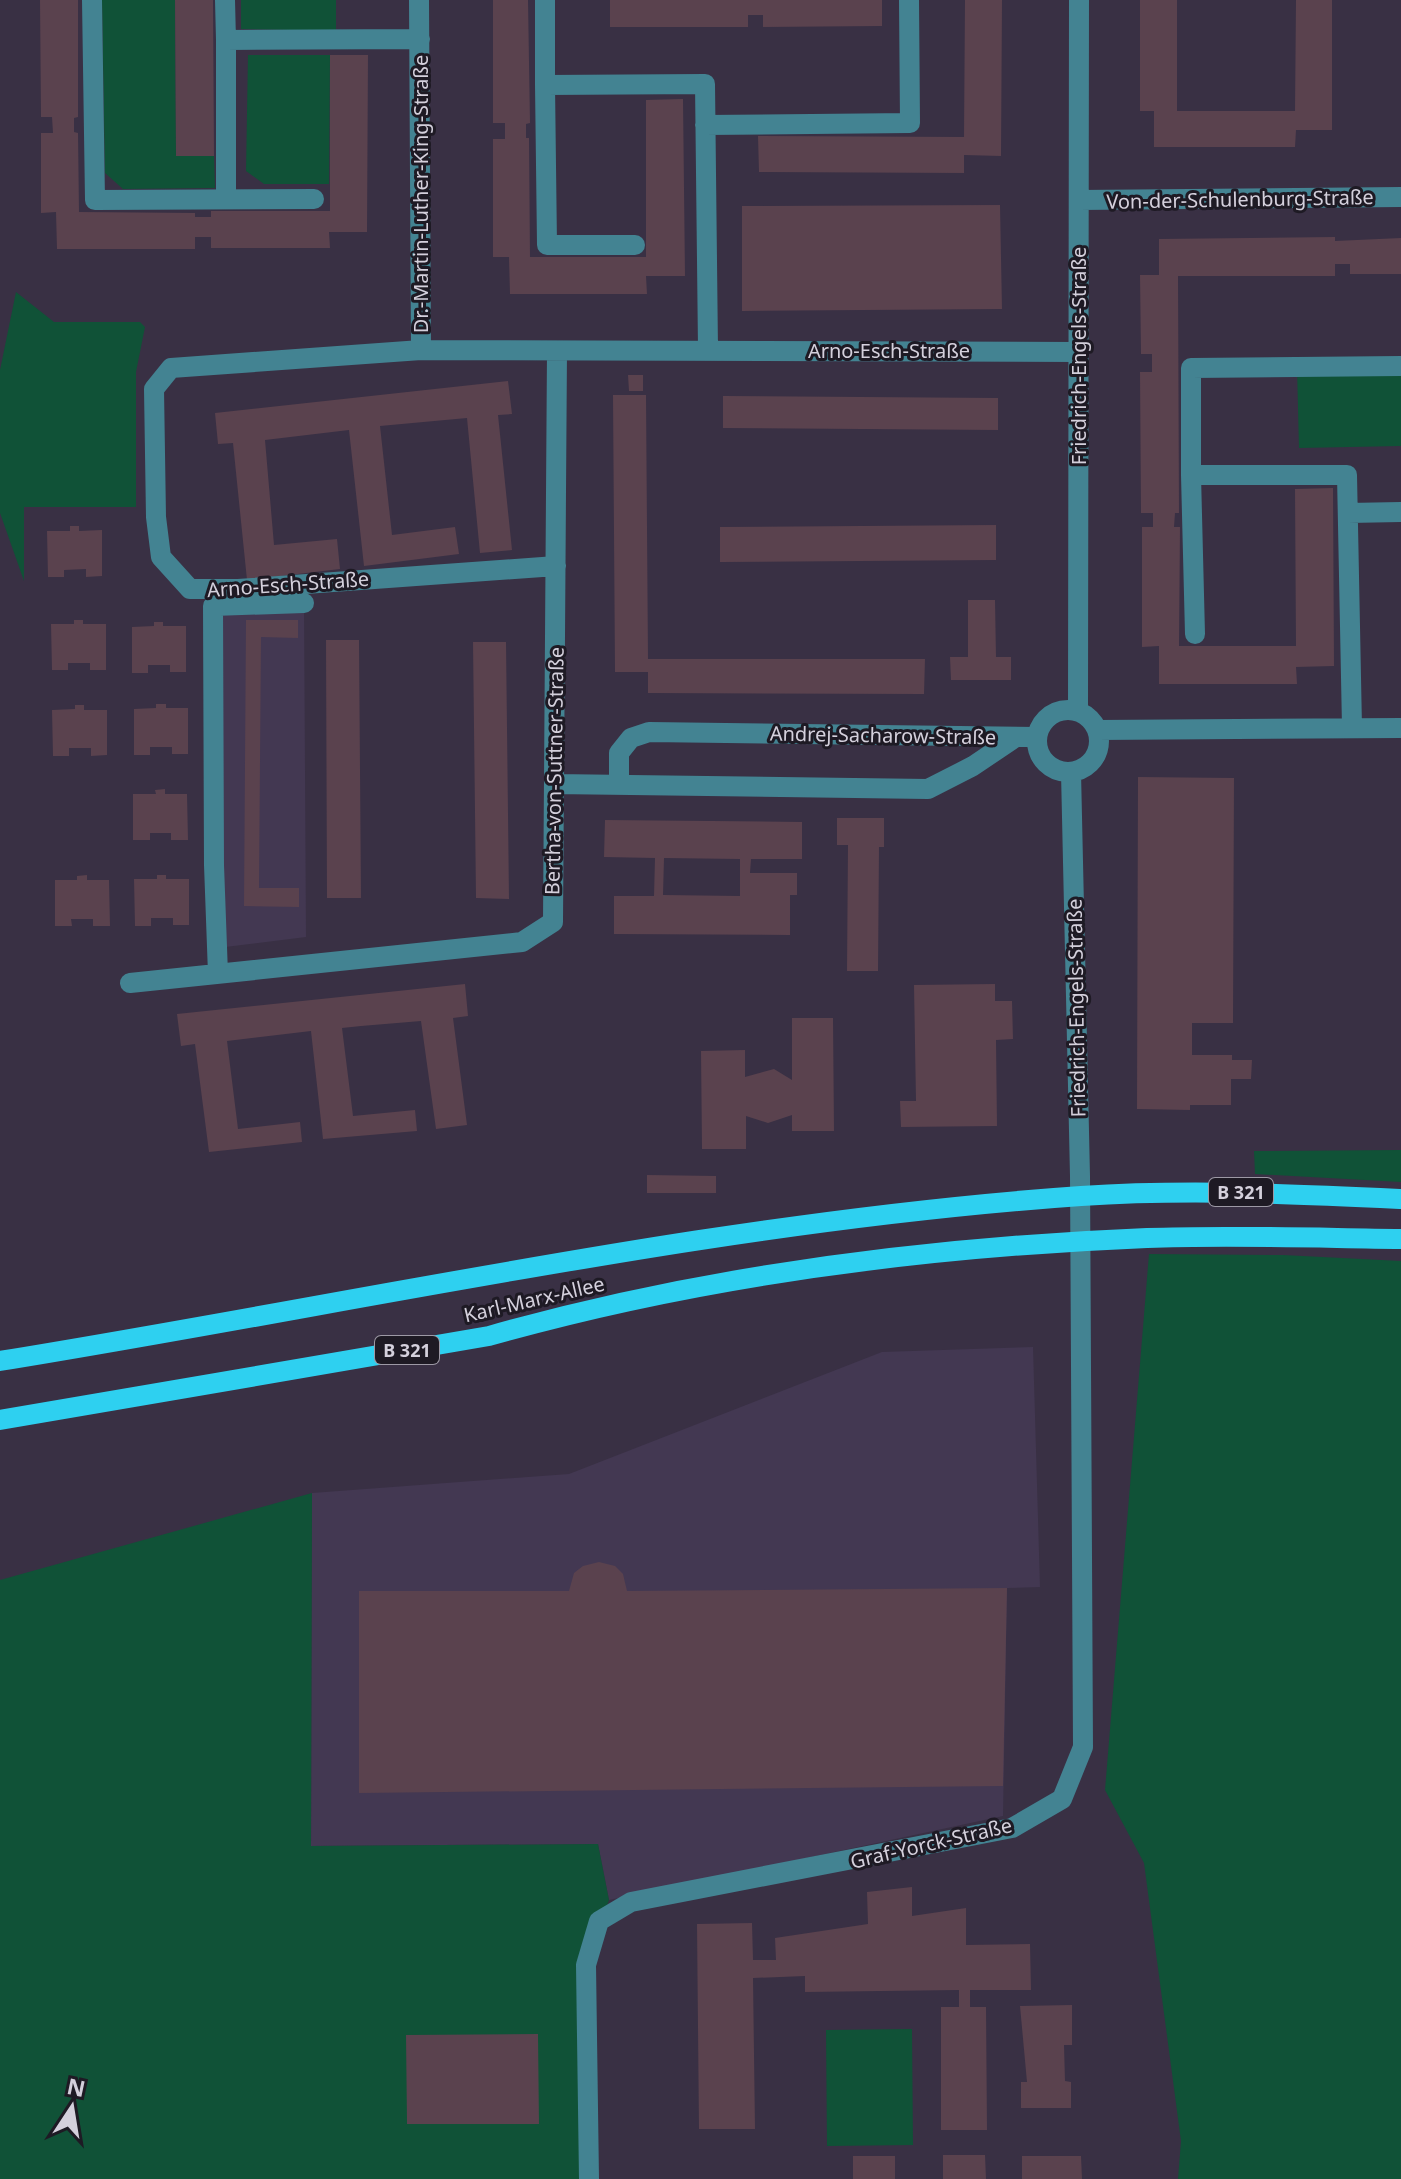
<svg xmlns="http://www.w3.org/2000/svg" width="1401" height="2179" viewBox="0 0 1401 2179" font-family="'Noto Sans',sans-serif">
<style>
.built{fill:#433852}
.green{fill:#105237}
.building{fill:#5a424e;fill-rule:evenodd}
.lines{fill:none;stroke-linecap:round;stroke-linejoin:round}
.minor{stroke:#438392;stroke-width:20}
.major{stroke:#2ed0f0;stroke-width:20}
.labels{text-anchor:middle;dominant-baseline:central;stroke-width:6;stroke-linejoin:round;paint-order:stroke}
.shield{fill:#1e1a24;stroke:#9d99a5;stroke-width:2}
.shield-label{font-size:18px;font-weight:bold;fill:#d4d0dc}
.street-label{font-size:20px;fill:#d4d0dc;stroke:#1e1a24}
</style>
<rect width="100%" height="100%" fill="#393044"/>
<path class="built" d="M 304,603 L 306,937 L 217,948 L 213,606 Z
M 1033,1347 L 1040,1587 L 1007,1588 L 1003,1816 L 609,1900 L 598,1844 L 311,1846 L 312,1493 L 569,1474 L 882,1352 Z"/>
<path class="green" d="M 102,0 L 175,0 L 176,155 L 214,156 L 215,188 L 123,189 L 105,173 Z
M 241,0 L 336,0 L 336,31 L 241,29 Z
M 248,55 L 330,55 L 329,184 L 264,184 L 246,171 Z
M 16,292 L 54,322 L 140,322 L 145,327 L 136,372 L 136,507 L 24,507 L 24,581 L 0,513 L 0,370 Z
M 1401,366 L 1401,446 L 1299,448 L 1297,368 Z
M 1401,1150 L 1401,1182 L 1255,1174 L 1254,1151 Z
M 1149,1254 L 1283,1255 L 1401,1261 L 1401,2179 L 1178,2179 L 1181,2141 L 1144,1863 L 1105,1790 Z
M 312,1493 L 311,1846 L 598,1844 L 609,1900 L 586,1965 L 589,2179 L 0,2179 L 0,1580 Z
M 912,2029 L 913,2145 L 827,2146 L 826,2030 Z"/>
<path class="building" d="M 40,0 L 78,0 L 78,117 L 74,118 L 74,132 L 78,133 L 79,212 L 195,213 L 195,217 L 211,217 L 211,211 L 330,211 L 330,55 L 368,55 L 367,232 L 329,232 L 330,248 L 211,248 L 211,237 L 195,237 L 195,249 L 57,249 L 56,212 L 41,213 L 41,133 L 53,133 L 52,117 L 41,117 Z
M 175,0 L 213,0 L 214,156 L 176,156 Z
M 493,0 L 528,0 L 530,123 L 526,124 L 526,138 L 529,138 L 530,257 L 646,257 L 646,100 L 683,99 L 685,276 L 646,276 L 647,294 L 510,294 L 509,257 L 493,257 L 493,139 L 505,139 L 505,123 L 493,123 Z
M 610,0 L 882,0 L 882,26 L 763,27 L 763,15 L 748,15 L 748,27 L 610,27 Z
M 965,0 L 1002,0 L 1001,156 L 964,155 L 964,173 L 759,172 L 758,136 L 964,137 Z
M 1140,0 L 1177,0 L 1177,111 L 1295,111 L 1296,0 L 1332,0 L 1332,130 L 1296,130 L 1295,147 L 1154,147 L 1154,111 L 1140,111 Z
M 1000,205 L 1002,309 L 742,311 L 742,206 Z
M 1335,237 L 1335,241 L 1401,238 L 1401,274 L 1350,274 L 1350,264 L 1335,264 L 1335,276 L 1178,276 L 1179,513 L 1175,513 L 1174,527 L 1180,527 L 1179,646 L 1296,646 L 1295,489 L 1333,488 L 1334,666 L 1296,667 L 1297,684 L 1159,684 L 1159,646 L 1142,647 L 1142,527 L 1153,527 L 1153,513 L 1141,513 L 1140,372 L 1152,372 L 1152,354 L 1141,354 L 1140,275 L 1159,275 L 1159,239 Z
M 628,375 L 643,375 L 643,391 L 629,391 Z
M 508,381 L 512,414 L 498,415 L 512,550 L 480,553 L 467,418 L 380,426 L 392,535 L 455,527 L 459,554 L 364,566 L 349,430 L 265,440 L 274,545 L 337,539 L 340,569 L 247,580 L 233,443 L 218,444 L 215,413 Z
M 613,395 L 646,395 L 648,659 L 925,659 L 924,694 L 648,693 L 648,672 L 615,672 Z
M 723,396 L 998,398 L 998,430 L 723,428 Z
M 996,525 L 996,560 L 720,562 L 720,527 Z
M 70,526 L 79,526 L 79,531 L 102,530 L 102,576 L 86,577 L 86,569 L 64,570 L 64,577 L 48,577 L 47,531 L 70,531 Z
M 968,600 L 995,600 L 996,657 L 1011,657 L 1011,680 L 951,680 L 950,657 L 968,657 Z
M 74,620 L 83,620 L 83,624 L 106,624 L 106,670 L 90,670 L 90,663 L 68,663 L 68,670 L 52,670 L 51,624 L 74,624 Z
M 246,620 L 298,620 L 298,638 L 261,637 L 259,888 L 299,888 L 299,907 L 244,906 Z
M 154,622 L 163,622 L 163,626 L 186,626 L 186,672 L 170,672 L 170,665 L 148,665 L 148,673 L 132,673 L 132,627 L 154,626 Z
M 326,640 L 359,640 L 361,898 L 327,898 Z
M 473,642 L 506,642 L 509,899 L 476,898 Z
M 156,704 L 166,704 L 166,708 L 188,708 L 188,754 L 172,754 L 172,747 L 150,747 L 150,755 L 134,755 L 134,709 L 156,708 Z
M 75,705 L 84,705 L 84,710 L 107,710 L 107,755 L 91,756 L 91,748 L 69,748 L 69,756 L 53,756 L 52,710 L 75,709 Z
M 1138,777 L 1234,778 L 1233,1023 L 1192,1023 L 1192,1055 L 1232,1055 L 1232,1060 L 1252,1060 L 1251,1079 L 1231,1079 L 1231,1105 L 1190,1105 L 1190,1110 L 1137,1109 Z
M 165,789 L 165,794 L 187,794 L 188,840 L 171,840 L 171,833 L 150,833 L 150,840 L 133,840 L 133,794 L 156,794 L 155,790 Z
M 837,818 L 884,818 L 884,847 L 879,847 L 878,971 L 847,971 L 848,845 L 837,845 Z
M 605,820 L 802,822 L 802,859 L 751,859 L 750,873 L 797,873 L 797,895 L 790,895 L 790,935 L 614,934 L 614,896 L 654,896 L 655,858 L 604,857 ZM 664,858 L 740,859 L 740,896 L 663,895 Z
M 87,875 L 87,880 L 109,880 L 110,926 L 93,926 L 93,919 L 71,919 L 72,926 L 55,926 L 55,880 L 77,880 L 77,876 Z
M 157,875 L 166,875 L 166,879 L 189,879 L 189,925 L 173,925 L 173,918 L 151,918 L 151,926 L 135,926 L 134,879 L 157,879 Z
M 465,984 L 468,1016 L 453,1018 L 467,1125 L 436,1129 L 421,1021 L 361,1026 L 342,1028 L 353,1116 L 415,1110 L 417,1131 L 323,1139 L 311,1031 L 227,1041 L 238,1129 L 300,1122 L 302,1142 L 209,1152 L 195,1044 L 181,1046 L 177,1014 Z
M 995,984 L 995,1001 L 1012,1001 L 1013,1039 L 996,1040 L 997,1126 L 901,1127 L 900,1101 L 916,1101 L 914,985 Z
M 792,1018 L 833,1018 L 834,1131 L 792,1131 L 792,1115 L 768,1123 L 746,1116 L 746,1149 L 702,1149 L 701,1051 L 745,1050 L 745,1077 L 774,1069 L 792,1080 Z
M 647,1175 L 716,1176 L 716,1193 L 647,1193 Z
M 599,1562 L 615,1566 L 623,1574 L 627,1591 L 1007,1588 L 1003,1786 L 359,1793 L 359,1591 L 569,1591 L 574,1573 L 583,1566 Z
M 912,1887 L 912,1916 L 966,1908 L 966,1945 L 1030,1944 L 1031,1990 L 970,1990 L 970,2007 L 986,2007 L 987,2130 L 941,2130 L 941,2007 L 959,2007 L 959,1990 L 805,1992 L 805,1976 L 753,1978 L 755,2129 L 699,2129 L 697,1924 L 752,1923 L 753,1960 L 776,1960 L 775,1938 L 868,1924 L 867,1892 Z
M 1072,2005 L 1072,2045 L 1064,2045 L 1065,2081 L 1071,2082 L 1071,2108 L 1021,2108 L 1021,2082 L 1027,2082 L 1020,2006 Z
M 538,2034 L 539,2124 L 407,2124 L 406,2035 Z
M 943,2155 L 985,2155 L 986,2179 L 943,2179 Z
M 853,2156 L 895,2156 L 895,2179 L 853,2179 Z
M 1022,2156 L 1081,2156 L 1082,2179 L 1022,2179 Z"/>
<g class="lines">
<path class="minor" d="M 92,0 L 95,200 L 314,199
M 225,0 L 226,40
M 419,0 L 421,350
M 545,0 L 545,85 L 705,84 L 708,349
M 545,85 L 547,245 L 635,245
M 705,125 L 910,123 L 909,0
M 226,199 L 226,40 L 420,39
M 1079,200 L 1401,197
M 1191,475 L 1195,634
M 1348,513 L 1401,512
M 556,566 L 238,589 L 190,589 L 161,557 L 156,517 L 154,389 L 171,368 L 421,350 L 1077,352
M1037 741a31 31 0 1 1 62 0a31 31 0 1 1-62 0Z
M 1078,711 L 1079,0
M 1352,727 L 1347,475 L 1191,475 L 1191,368 L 1401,366
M 1097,730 L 1401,728
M 554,784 L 928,789 L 973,766 L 1016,737
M 619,785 L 619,753 L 631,738 L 649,732 L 1037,737
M 218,974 L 214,865 L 213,606 L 304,603
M 130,983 L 522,942 L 553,922 L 557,351
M 589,2179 L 586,1965 L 599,1921 L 631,1902 L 1012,1828 L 1062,1799 L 1083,1747 L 1080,1176 L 1071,772"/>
<path class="major" d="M 0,1361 C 358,1303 720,1221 1081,1196 C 1188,1189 1294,1194 1401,1199
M 0,1420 L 489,1336 C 701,1276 926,1247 1147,1238 C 1231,1235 1316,1238 1401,1239"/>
</g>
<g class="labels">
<g class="shield">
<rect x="1209" y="1178" width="64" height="28" rx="6"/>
<rect x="375" y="1336" width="64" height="28" rx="6"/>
</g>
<g class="shield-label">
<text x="1241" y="1192">B 321</text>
<text x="407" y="1350">B 321</text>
</g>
<g class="street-label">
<text transform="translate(420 194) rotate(-90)">Dr.-Martin-Luther-King-Straße</text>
<text transform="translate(1240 199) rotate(-1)">Von-der-Schulenburg-Straße</text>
<text x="889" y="350">Arno-Esch-Straße</text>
<text transform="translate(1078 356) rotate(-90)">Friedrich-Engels-Straße</text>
<text transform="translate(288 584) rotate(-4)">Arno-Esch-Straße</text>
<text transform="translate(883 735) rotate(1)">Andrej-Sacharow-Straße</text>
<text transform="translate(554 771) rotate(-89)">Bertha-von-Suttner-Straße</text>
<text transform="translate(1076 1008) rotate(-91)">Friedrich-Engels-Straße</text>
<text transform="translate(534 1299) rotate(-13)">Karl-Marx-Allee</text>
<text transform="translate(931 1843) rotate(-13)">Graf-Yorck-Straße</text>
</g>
</g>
<g transform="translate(72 2107) rotate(12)" stroke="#1e1a24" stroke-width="6" paint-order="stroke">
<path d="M0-6L14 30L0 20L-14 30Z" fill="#d4d0dc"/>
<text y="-12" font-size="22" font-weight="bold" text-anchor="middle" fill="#d4d0dc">N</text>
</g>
</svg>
